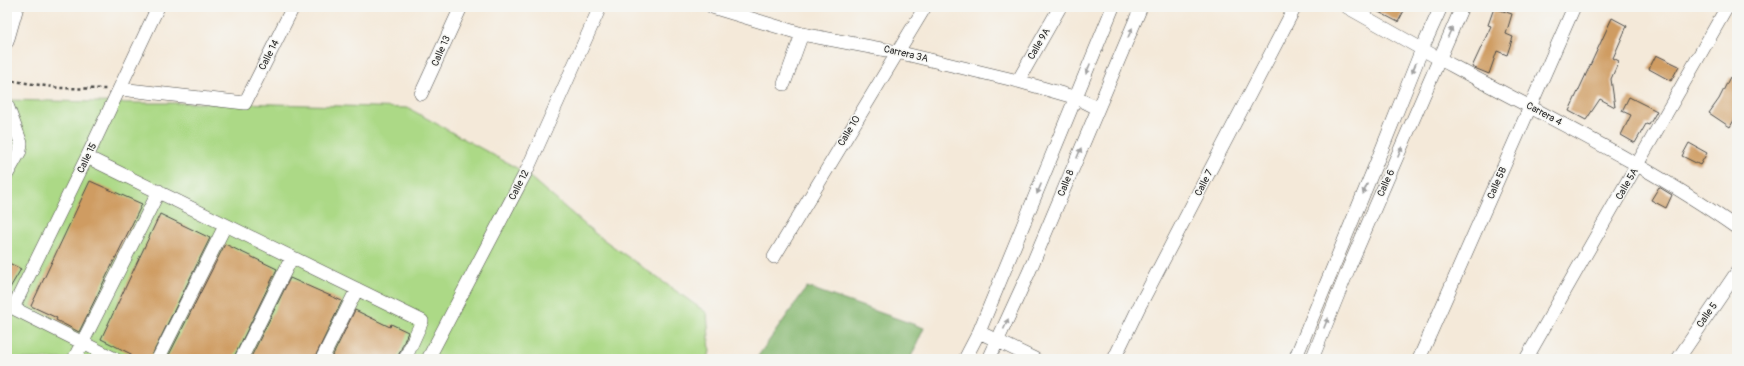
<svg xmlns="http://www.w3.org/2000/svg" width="1744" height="366" viewBox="0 0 1744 366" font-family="Pangolin,sans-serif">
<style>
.green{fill:#acd986;stroke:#6c8258}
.forest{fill:#89b973;stroke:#5a724f}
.building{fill:#cf9c62}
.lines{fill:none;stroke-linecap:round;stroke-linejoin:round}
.minor-casing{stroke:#494845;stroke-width:14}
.path{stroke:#494845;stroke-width:2.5;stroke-dasharray:3 3;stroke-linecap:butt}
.minor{stroke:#fff;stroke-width:13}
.oneway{fill:#a0a0a0}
.labels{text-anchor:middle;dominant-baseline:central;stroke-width:3;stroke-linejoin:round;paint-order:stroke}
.street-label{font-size:10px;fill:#2b2b2b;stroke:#f6f6f2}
</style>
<rect width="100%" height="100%" fill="#f6f6f2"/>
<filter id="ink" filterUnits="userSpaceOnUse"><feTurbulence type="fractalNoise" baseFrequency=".025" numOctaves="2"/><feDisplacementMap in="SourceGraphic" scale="8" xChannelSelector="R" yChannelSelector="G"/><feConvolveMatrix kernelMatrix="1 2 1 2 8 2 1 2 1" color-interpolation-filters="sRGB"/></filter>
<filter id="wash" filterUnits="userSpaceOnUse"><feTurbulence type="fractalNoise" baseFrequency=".012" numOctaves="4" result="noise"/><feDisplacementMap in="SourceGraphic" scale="16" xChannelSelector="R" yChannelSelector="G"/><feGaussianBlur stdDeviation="0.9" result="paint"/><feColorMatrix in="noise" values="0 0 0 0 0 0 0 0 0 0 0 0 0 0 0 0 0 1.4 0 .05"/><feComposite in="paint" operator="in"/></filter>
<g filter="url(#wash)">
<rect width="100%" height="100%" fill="#f4e9d9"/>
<path class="green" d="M 7,100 L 139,103 L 241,103 L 408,108 L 524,172 L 597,235 L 707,313 L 710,351 L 708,359 L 7,359 Z"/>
<path class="forest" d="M 807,287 L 924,328 L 910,359 L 756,359 Z"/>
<g id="blocks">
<path class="building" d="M 1369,7 L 1406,7 L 1398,22 Z
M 1494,8 L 1512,14 L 1506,34 L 1513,37 L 1507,55 L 1497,51 L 1489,74 L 1472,67 L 1491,26 L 1488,25 Z
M 1612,18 L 1627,26 L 1613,58 L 1619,61 L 1611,79 L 1615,107 L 1600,99 L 1586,120 L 1569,111 Z
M 1656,55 L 1679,66 L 1671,81 L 1649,69 Z
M 1730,77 L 1737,82 L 1737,115 L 1730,127 L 1709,113 L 1719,99 Z
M 1629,97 L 1657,111 L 1649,125 L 1646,124 L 1635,143 L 1621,135 L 1631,115 L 1622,111 Z
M 1689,143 L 1707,153 L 1700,165 L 1682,156 Z
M 90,181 L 142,204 L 79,332 L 56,320 L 57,318 L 31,306 Z
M 1659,187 L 1672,195 L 1666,208 L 1651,200 Z
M 160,214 L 210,238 L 150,359 L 129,359 L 131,354 L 101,339 Z
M 225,244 L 277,269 L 233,359 L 167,359 Z
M 7,262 L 21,269 L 7,293 Z
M 290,278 L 342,301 L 314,359 L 250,359 Z
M 355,310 L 390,327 L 391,324 L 408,332 L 397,359 L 331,359 Z"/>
</g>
</g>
<g filter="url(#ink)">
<use href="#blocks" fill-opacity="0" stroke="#494845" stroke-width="1"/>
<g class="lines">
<g class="minor-casing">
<path id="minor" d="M 712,7 L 802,34 L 897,52 L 1018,81 L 1077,98 L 1097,108
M 1347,7 C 1383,27 1417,47 1453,66 C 1549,118 1648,165 1737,228
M 7,42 L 17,7
M 1018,81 L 1060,7
M 784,84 L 802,34
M 120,89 L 245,103 L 293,7
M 421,94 L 461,7
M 7,105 L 21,143 L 20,151 L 7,174
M 87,157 L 422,321 L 405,359
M 774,257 L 925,7
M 979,332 L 1035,359
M 74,359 L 159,191
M 115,359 L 13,308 L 87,157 L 158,7
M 158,359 L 225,226
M 241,359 L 292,257
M 322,359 L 357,289
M 428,359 L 527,170 L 600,7
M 965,359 L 979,332 L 1113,7
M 989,359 L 1029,272 L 1141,7
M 1114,359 L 1139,307 L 1295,7
M 1295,359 L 1380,154 L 1422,49 L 1441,7
M 1312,359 L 1350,265 L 1462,7
M 1419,359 L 1574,7
M 1526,359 L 1727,7
M 1678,359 L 1737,272"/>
</g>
<path class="path" d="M 7,80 L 59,88 L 106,89"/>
<use href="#minor" class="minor"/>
</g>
<defs><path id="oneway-solid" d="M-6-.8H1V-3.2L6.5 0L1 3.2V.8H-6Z"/></defs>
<g class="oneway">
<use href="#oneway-solid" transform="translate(1450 32) rotate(-66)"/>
<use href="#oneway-solid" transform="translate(1130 33) rotate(-66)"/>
<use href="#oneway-solid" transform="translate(1414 68) rotate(111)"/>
<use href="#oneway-solid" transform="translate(1088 69) rotate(112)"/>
<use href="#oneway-solid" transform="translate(1400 152) rotate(-67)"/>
<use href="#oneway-solid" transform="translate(1079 153) rotate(-68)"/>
<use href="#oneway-solid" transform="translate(1039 189) rotate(113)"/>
<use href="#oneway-solid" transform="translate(1365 189) rotate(113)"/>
<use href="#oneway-solid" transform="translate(1326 323) rotate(-68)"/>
<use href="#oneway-solid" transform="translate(1006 324) rotate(-66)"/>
</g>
</g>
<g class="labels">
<g class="street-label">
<text transform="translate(1039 44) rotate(-60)">Calle 9A</text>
<text transform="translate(441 51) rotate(-66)">Calle 13</text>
<text transform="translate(906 54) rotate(13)">Carrera 3A</text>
<text transform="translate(269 55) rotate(-63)">Calle 14</text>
<text transform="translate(1544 114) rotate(28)">Carrera 4</text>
<text transform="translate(849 131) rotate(-59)">Calle 10</text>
<text transform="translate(87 158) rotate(-64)">Calle 15</text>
<text transform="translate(1066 183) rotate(-68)">Calle 8</text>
<text transform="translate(1204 183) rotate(-63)">Calle 7</text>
<text transform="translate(1386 183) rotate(-66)">Calle 6</text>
<text transform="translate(1497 183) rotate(-66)">Calle 5B</text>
<text transform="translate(1627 184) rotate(-60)">Calle 5A</text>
<text transform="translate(519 185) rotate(-63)">Calle 12</text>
<text transform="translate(1707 315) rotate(-55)">Calle 5</text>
</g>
</g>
<rect width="1744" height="366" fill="none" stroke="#f6f6f2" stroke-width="24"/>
</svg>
